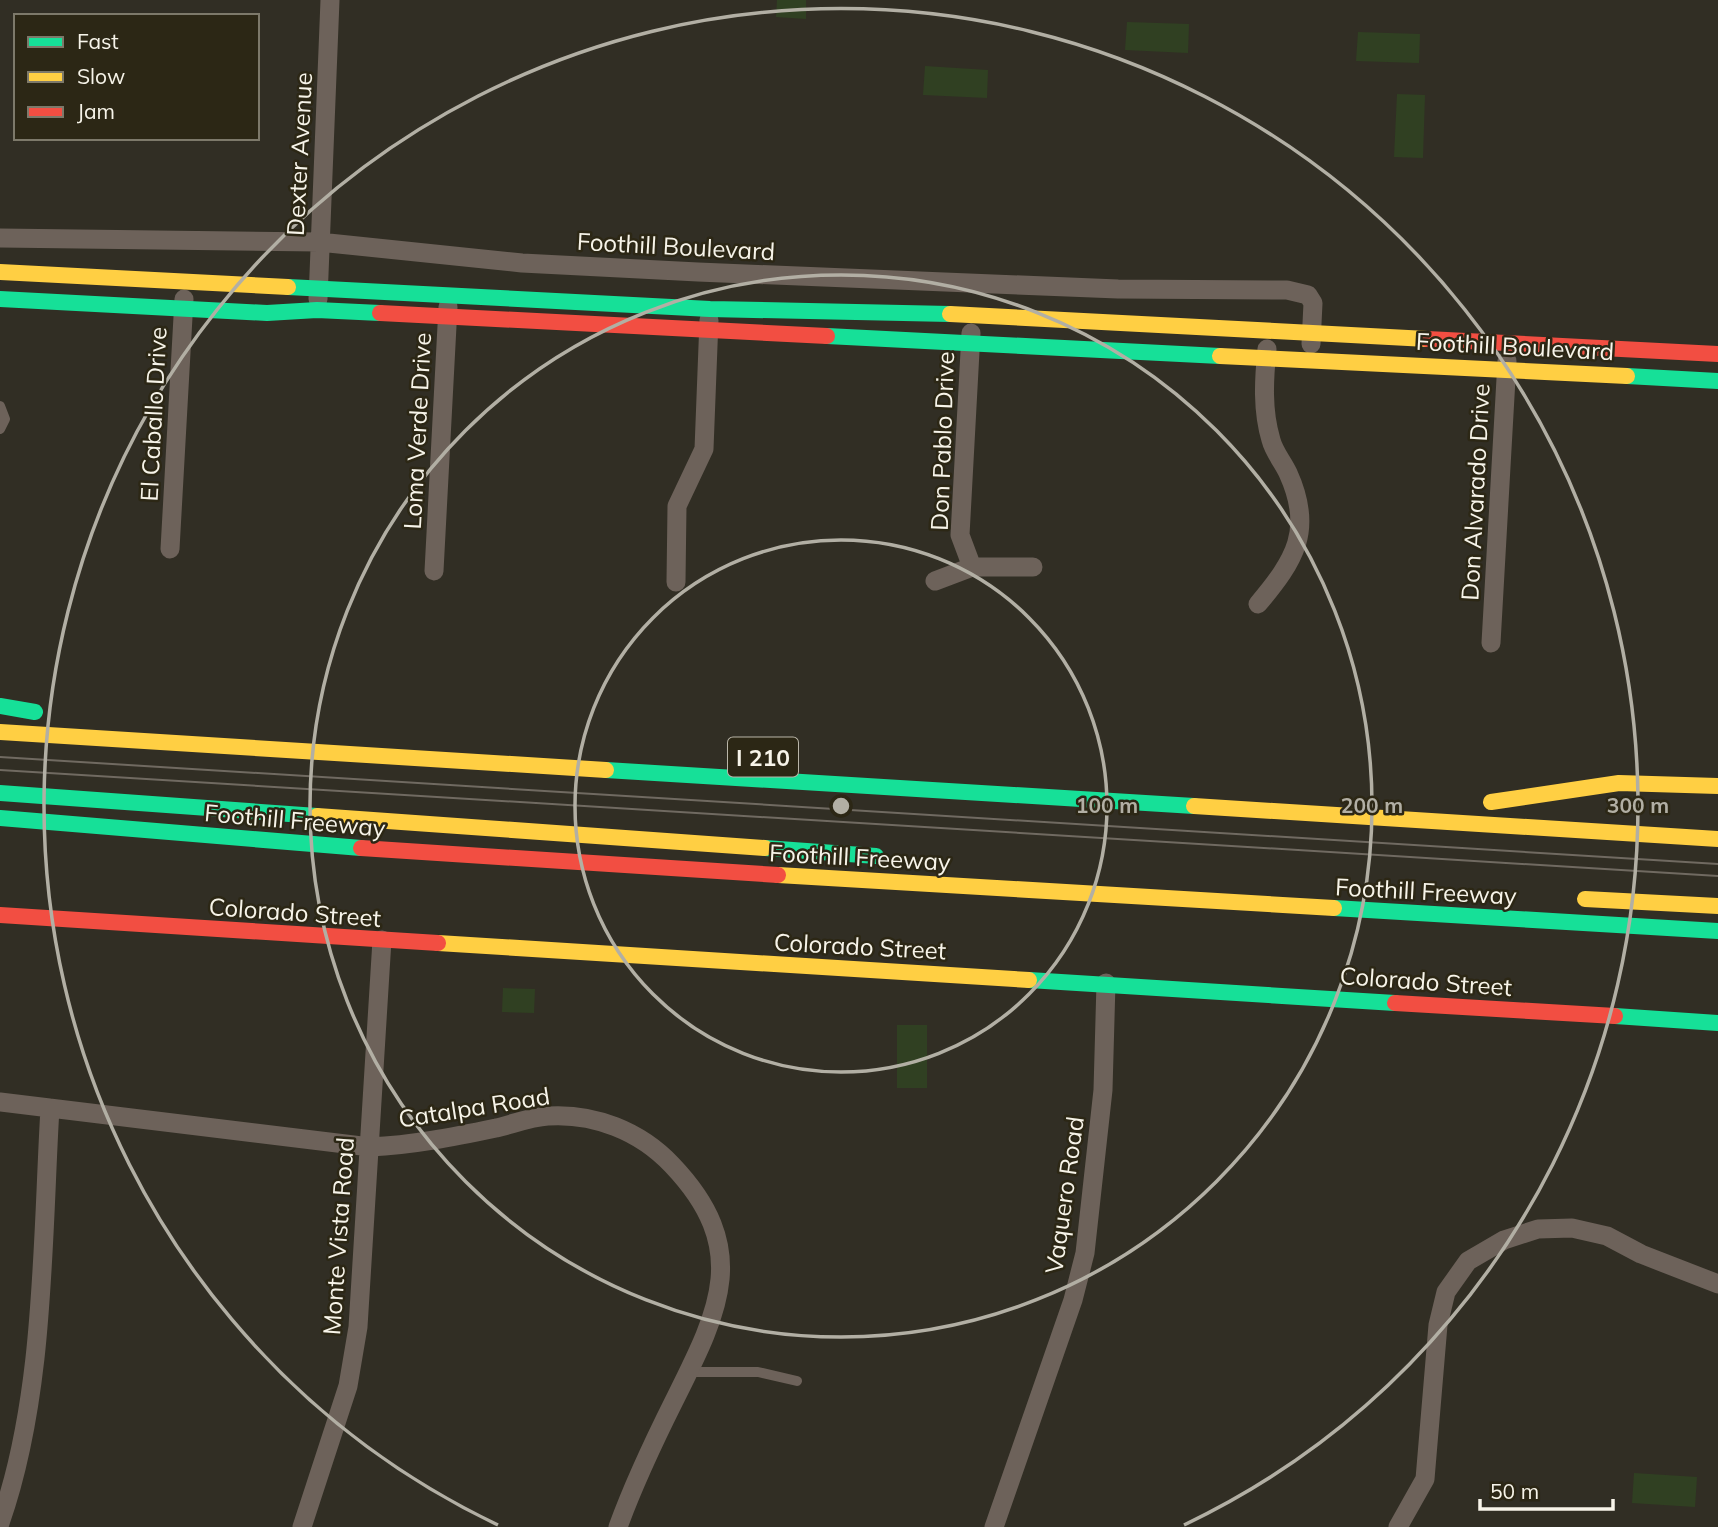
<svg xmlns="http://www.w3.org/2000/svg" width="1718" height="1527" viewBox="0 0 1718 1527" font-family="Mulish,sans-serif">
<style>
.green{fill:#304022}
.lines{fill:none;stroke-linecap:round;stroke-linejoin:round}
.lane{stroke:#6d625a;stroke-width:10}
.street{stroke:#6d625a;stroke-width:19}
.fast{stroke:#16e098;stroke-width:16}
.slow{stroke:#ffcf43;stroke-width:16}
.jam{stroke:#f24e42;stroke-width:16}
.tram{stroke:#706a61;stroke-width:2}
.ring{fill:none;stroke:#b2afa4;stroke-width:3.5}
.labels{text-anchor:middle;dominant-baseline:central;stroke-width:5;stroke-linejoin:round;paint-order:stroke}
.shield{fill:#2c2715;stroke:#bab6a9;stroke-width:2}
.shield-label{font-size:23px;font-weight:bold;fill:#f7f4e9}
.street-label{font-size:24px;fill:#f7f4e9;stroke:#2c2715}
.centre{fill:#b2afa4;stroke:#2c2715;stroke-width:3.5}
.ring-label{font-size:21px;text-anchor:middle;font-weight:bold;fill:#b2afa4;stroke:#2c2715;stroke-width:5;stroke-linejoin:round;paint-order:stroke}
</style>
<rect width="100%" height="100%" fill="#312e24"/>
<path class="green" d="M 777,0 L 806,0 L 806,19 L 776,17 Z
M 1127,22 L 1189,24 L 1188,53 L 1125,50 Z
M 1358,32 L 1420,34 L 1419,63 L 1356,61 Z
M 925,66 L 988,70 L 987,98 L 923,95 Z
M 1397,94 L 1425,95 L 1423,158 L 1394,157 Z
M 503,988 L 535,989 L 534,1013 L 502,1012 Z
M 897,1025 L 927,1025 L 927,1088 L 897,1088 Z
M 1634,1473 L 1697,1477 L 1695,1507 L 1632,1503 Z"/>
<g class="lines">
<path class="lane" d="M 0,406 L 5,419 L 0,429
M 689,1372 L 758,1372 L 797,1381"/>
<path class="street" d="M 0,238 L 319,242 L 522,263 L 698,272 L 1118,289 L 1287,290 L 1308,295 L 1313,303 L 1311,344
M 318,299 L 330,0
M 971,333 L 960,535 L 972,567
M 170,549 L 184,299
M 434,571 L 448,307
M 935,581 L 972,567 L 1033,567
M 676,582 L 677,506 L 704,449 L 709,320
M 1258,604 C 1295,560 1314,530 1288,473 C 1283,462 1274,452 1271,440 C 1262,410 1264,379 1267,349
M 1491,643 L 1507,361
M 0,1102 L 370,1147 C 413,1145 453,1137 496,1128 C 513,1124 531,1117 548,1116 C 594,1113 640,1131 672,1165 C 752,1249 719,1311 674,1401 C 653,1443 634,1483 618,1527
M 0,1523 C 45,1395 42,1242 50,1108
M 302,1527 L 348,1386 L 358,1327 L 382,940
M 994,1527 L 1073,1300 L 1085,1253 L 1103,1090 L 1106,983
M 1398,1527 L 1425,1479 L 1438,1325 L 1446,1292 L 1468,1261 L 1504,1240 L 1538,1229 L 1572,1228 L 1607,1236 L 1641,1254 L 1718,1284"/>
<path class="fast" d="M 288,287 L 710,309 L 950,314
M 0,299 L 267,313 L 317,310 L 380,313
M 827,336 L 1220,356
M 1627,376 L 1718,381
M 0,706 L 35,712
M 606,770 L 1194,806
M 0,793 L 317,816
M 0,818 L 361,848
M 765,848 L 876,856
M 1334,908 L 1718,931
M 1029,980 L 1395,1003
M 1615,1016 L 1718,1023"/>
<path class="slow" d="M 0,272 L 288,287
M 950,314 L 1427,339
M 1220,356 L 1627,376
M 0,732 L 606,770
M 1491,802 L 1619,783 L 1718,786
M 1194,806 L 1718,839
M 317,816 L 765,848
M 778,875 L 1334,908
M 1585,899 L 1718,906
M 438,943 L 1029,980"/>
<path class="jam" d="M 380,313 L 827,336
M 1427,339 L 1718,354
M 361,848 L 778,875
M 0,915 L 438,943
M 1395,1003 L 1615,1016"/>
<path class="tram" d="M 0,757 L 1718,864
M 0,770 L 1718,876"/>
</g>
<g class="ring">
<circle cx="841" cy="806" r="266"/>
<circle cx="841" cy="806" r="531"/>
<path d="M498 1525A797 797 0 1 1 1184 1525"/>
</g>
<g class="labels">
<rect class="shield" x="728" y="737.5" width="70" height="39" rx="5"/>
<g class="shield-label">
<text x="763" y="757">I 210</text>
</g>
<g class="street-label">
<text transform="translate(299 154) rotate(-87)">Dexter Avenue</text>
<text transform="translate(676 246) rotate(3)">Foothill Boulevard</text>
<text transform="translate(1515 346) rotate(3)">Foothill Boulevard</text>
<text transform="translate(153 414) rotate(-87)">El Caballo Drive</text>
<text transform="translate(417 431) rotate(-87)">Loma Verde Drive</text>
<text transform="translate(942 441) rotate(-88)">Don Pablo Drive</text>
<text transform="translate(1475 492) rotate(-87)">Don Alvarado Drive</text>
<text transform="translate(295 820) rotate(5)">Foothill Freeway</text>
<text transform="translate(860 857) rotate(3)">Foothill Freeway</text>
<text transform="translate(1426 891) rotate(3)">Foothill Freeway</text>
<text transform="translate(295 912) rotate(4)">Colorado Street</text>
<text transform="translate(860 946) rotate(3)">Colorado Street</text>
<text transform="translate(1426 981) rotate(4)">Colorado Street</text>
<text transform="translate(474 1107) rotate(-9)">Catalpa Road</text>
<text transform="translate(1064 1195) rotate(-82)">Vaquero Road</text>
<text transform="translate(338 1236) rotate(-86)">Monte Vista Road</text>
</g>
</g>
<circle cx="841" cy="806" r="10" class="centre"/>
<g class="ring-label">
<text x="1107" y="813">100 m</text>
<text x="1372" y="813">200 m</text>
<text x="1638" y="813">300 m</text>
</g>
<rect x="14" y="14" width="245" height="126" fill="#2c2715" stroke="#7d796a" stroke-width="2"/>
<rect x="28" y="37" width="35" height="10" fill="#16e098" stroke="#7d796a" stroke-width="2"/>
<text x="77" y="49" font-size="21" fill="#f7f4e9">Fast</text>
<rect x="28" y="72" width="35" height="10" fill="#ffcf43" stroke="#7d796a" stroke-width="2"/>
<text x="77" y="84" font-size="21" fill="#f7f4e9">Slow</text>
<rect x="28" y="107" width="35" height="10" fill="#f24e42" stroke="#7d796a" stroke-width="2"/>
<text x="77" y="119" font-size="21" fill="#f7f4e9">Jam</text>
<path d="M1480 1499v10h133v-10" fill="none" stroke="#f7f4e9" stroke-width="3.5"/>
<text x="1490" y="1499" font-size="21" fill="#f7f4e9" stroke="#2c2715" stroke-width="5" paint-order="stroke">50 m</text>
</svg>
